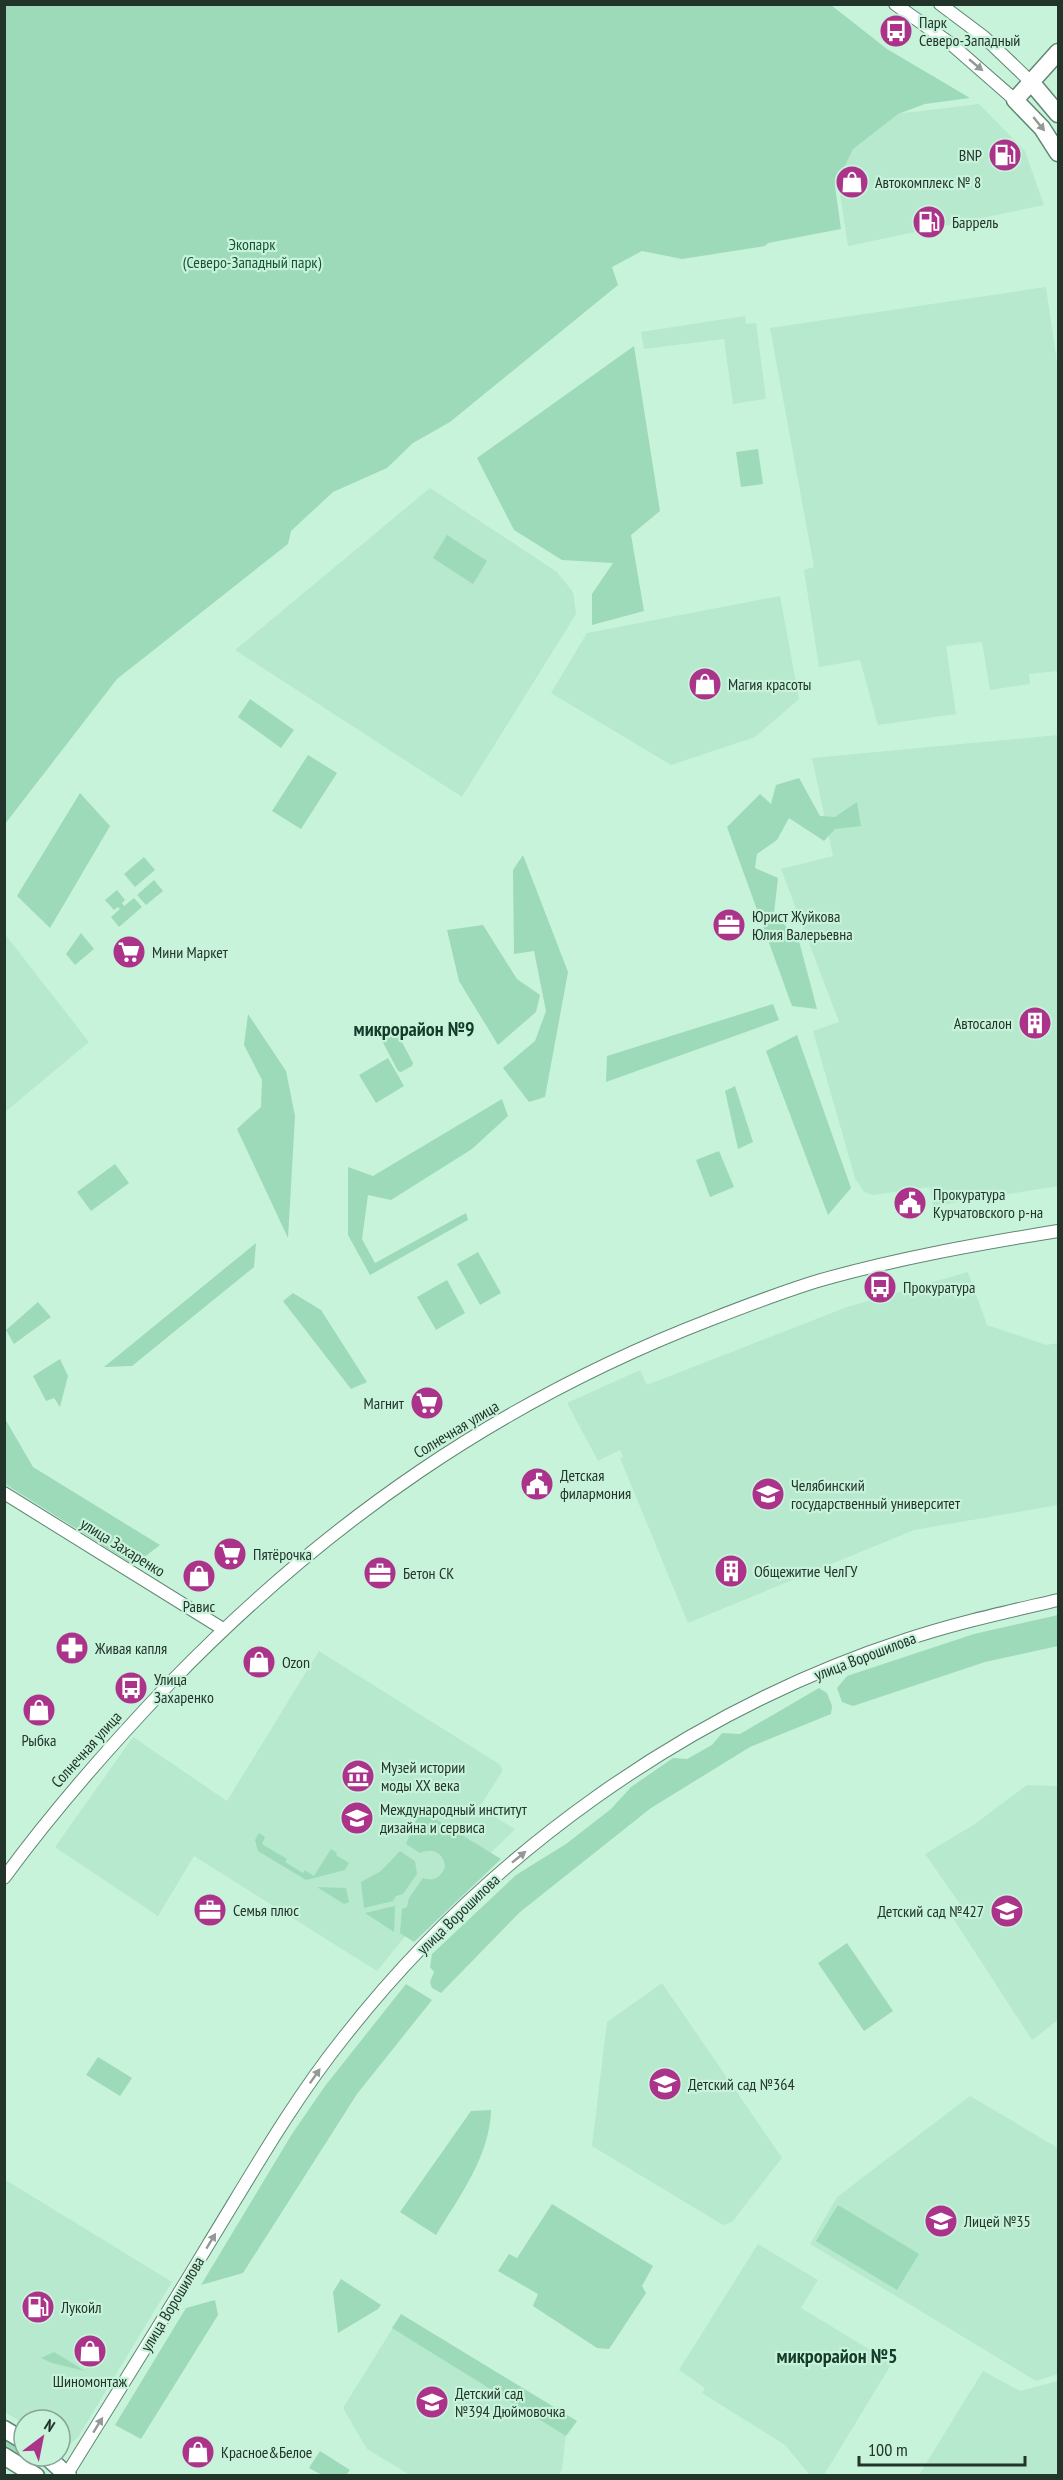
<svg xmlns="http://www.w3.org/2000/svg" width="1063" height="2480" viewBox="0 0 1063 2480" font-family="'PT Sans Narrow',sans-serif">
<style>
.built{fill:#b6e9cd}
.green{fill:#9cdab9}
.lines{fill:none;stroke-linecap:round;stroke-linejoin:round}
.minor-casing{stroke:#5f8772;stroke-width:14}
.major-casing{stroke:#5f8772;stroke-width:19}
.minor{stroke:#fff;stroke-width:12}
.major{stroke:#fff;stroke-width:16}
.oneway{fill:#919a95}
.labels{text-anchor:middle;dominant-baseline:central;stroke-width:4.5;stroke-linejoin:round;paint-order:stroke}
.poi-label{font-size:16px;fill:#23342b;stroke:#c8f3db;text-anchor:start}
.park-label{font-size:16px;fill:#155238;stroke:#c8f3db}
.street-label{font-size:16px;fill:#23342b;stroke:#c8f3db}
.quarter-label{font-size:20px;font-weight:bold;fill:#153c2a;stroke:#c8f3db}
</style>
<rect width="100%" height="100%" fill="#c8f3db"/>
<path class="built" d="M 979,104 L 1025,151 L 1044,205 L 848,246 L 829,122 Z
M 1046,287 L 1058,370 L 1058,671 L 1029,674 L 1030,684 L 990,690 L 982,642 L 946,646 L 956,714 L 878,725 L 860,660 L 819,667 L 804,570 L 814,567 L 770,328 Z
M 745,316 L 746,324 L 756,323 L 766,399 L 733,404 L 724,339 L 644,349 L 641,332 Z
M 430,488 L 557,572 L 573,592 L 576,614 L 462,797 L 235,650 Z
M 780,596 L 799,699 L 755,737 L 671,765 L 551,693 L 587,633 Z
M 1058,735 L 1058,1186 L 933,1206 L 930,1187 L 873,1195 L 864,1192 L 855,1178 L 813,1031 L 839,1022 L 781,869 L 833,856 L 812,758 Z
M 4,933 L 89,1042 L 5,1112 L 4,1112 Z
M 968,1272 L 987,1325 L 1046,1345 L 1058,1343 L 1058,1505 L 914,1530 L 688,1623 L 620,1458 L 623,1457 L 620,1450 L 598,1461 L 567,1403 L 640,1370 L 647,1385 L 847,1307 Z
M 319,1651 L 499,1764 L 503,1770 L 479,1808 L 515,1829 L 402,1940 L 377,1971 L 194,1856 L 158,1916 L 55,1847 L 133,1737 L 227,1801 Z
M 1027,1785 L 1058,1786 L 1058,2020 L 1032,2040 L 951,1915 L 962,1907 L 925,1854 L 975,1824 Z
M 662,1983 L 782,2158 L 732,2222 L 723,2225 L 592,2146 L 607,2022 Z
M 970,2096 L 1058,2148 L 1058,2374 L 1036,2381 L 810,2244 L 837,2197 Z
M 4,2179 L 172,2282 L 78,2437 L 69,2445 L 60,2445 L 60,2420 L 24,2420 L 24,2424 L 5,2412 Z
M 758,2244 L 818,2280 L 801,2308 L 892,2363 L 824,2475 L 810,2475 L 785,2445 L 702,2393 L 705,2388 L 679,2370 Z
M 394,2326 L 566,2432 L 562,2469 L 558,2476 L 410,2475 L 367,2449 L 343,2408 Z
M 983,2371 L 1020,2391 L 1058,2381 L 1058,2475 L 919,2475 Z"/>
<path class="green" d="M 4,5 L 831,5 L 887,49 L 970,98 L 925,104 L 898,114 L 853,149 L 835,186 L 841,229 L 768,243 L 765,246 L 682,259 L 642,251 L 612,267 L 618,285 L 450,422 L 413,443 L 387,468 L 333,492 L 291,531 L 288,544 L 117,679 L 5,824 Z
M 634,346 L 660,511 L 631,535 L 644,611 L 592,625 L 592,594 L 613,563 L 562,560 L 514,530 L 477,458 Z
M 758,449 L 763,484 L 741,487 L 736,452 Z
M 447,535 L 487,561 L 473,584 L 433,558 Z
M 250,699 L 294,730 L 281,748 L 238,717 Z
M 308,755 L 337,773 L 301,829 L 272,811 Z
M 799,778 L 820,816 L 835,817 L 857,802 L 861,826 L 835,829 L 824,841 L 789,818 L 777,840 L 757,854 L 755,868 L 778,878 L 774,913 L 799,941 L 817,1009 L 792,1006 L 727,827 L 760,794 L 771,804 L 776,785 Z
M 80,793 L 110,826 L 50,928 L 17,896 Z
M 523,855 L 568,972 L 545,1097 L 529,1102 L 503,1068 L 535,1041 L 546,1011 L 534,951 L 514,954 L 513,870 Z
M 144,857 L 155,870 L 135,887 L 124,874 Z
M 154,880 L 163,891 L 146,905 L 137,895 Z
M 117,890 L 125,900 L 122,903 L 124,906 L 134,898 L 142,907 L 119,927 L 111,917 L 120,909 L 118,907 L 114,910 L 105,900 Z
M 483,925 L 517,979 L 540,995 L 536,1012 L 498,1045 L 459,981 L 447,930 Z
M 81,933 L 94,949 L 75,965 L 66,954 Z
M 773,1004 L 779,1020 L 606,1082 L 607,1056 Z
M 248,1014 L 286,1071 L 295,1116 L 288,1238 L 237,1129 L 261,1107 L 262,1080 L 244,1045 Z
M 392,1028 L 395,1029 L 413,1063 L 412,1066 L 401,1072 L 398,1071 L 380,1037 L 380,1034 Z
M 797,1035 L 851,1188 L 828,1215 L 766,1051 Z
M 388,1058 L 404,1086 L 376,1103 L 359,1075 Z
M 735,1086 L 753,1142 L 738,1149 L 725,1091 Z
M 502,1099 L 508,1116 L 472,1149 L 391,1200 L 368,1195 L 362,1239 L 375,1263 L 466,1213 L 468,1220 L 370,1275 L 348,1235 L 348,1167 L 373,1176 Z
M 719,1151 L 734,1187 L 710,1197 L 696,1160 Z
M 115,1164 L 129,1183 L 91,1211 L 77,1192 Z
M 256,1243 L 254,1267 L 132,1366 L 104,1367 Z
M 478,1252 L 501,1293 L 480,1305 L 457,1264 Z
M 447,1280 L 465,1313 L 436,1330 L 417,1297 Z
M 293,1293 L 321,1310 L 367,1382 L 351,1389 L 283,1301 Z
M 38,1302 L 51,1317 L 14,1344 L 6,1330 Z
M 60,1359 L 68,1376 L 60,1407 L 54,1398 L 46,1401 L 33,1376 Z
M 4,1417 L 33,1467 L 160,1545 L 134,1565 L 5,1484 Z
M 1058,1615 L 1058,1646 L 985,1662 L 853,1706 L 842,1702 L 837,1688 L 847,1676 L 974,1634 Z
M 819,1688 L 827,1693 L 832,1706 L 831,1714 L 750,1747 L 651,1808 L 520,1912 L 441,1993 L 432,1988 L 430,1982 L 434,1972 L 430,1967 L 432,1954 L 516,1875 L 566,1844 L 611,1809 L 631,1787 L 673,1758 L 687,1759 L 712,1745 L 722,1733 L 740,1734 Z
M 419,1814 L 434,1818 L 501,1859 L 414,1942 L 400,1933 L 402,1909 L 407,1907 L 409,1898 L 423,1878 C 434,1882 441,1877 445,1867 C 444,1853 433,1847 420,1853 L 406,1844 Z
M 259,1833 L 265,1837 L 262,1844 L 287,1859 L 285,1862 L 303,1873 L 305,1870 L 314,1876 L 331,1849 L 337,1853 L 336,1855 L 349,1863 L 345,1870 L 306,1880 L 258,1851 L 255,1840 Z
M 400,1851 L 415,1861 L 417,1874 L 403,1894 L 396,1896 L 393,1901 L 364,1908 L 361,1882 L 381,1871 Z
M 317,1887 L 346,1888 L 349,1902 L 344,1904 Z
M 395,1906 L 394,1932 L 365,1913 Z
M 847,1943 L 893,2011 L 864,2031 L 818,1963 Z
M 406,1984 L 432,2000 L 357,2094 L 243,2273 L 201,2285 L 292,2134 L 325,2086 Z
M 98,2057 L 132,2078 L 120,2096 L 86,2075 Z
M 491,2110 C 490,2156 459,2197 436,2235 L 400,2212 L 471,2111 Z
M 552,2204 L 653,2266 L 642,2286 L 646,2293 L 609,2349 L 597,2348 L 533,2306 L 538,2294 L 498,2271 L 509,2254 L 517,2258 Z
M 838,2205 L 919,2254 L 897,2290 L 816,2241 Z
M 341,2279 L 381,2305 L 378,2309 L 338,2333 L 333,2292 Z
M 215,2300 L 218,2315 L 141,2439 L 115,2425 L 186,2308 Z
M 401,2314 L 577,2421 L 566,2436 L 392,2328 Z
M 54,2352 L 85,2371 L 52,2363 L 41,2358 Z
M 4,2436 L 24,2448 L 27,2461 L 5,2447 Z
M 320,2451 L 350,2470 L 346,2475 L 322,2475 L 309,2468 Z"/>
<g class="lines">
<g class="minor-casing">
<path id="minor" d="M 895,4 L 951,44 L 1015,100
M 940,4 L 984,37 L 1031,82
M 4,1493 L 223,1629
M 4,1878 C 55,1808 111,1745 170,1683 C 327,1521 501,1400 712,1319 C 748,1305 784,1291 821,1280 C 899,1258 978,1244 1058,1231
M 67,2474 C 114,2398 162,2322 208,2245 C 251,2175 292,2102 344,2037 C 486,1856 685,1712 905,1640 C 955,1623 1007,1612 1058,1600"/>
</g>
<g class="major-casing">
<path id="major" d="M 1058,52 L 1015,100 L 1042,128 L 1058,153
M 1031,82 L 1058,114
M 4,2429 L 24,2441
M 4,2456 L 36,2476
M 46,2456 L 68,2476"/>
</g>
<use href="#minor" class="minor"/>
<use href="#major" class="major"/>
</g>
<defs><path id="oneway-solid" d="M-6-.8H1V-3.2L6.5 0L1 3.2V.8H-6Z" transform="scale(1.5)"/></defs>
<g class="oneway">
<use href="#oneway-solid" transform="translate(976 65) rotate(40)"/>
<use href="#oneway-solid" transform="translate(1039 124) rotate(51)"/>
<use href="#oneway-solid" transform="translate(519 1857) rotate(-39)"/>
<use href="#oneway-solid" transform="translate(315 2076) rotate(-55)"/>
<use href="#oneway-solid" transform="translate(211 2241) rotate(-59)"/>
<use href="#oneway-solid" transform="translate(98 2425) rotate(-58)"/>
</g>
<defs>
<g id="bus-disc" transform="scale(1.725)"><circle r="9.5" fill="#ab338a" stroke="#c8f3db"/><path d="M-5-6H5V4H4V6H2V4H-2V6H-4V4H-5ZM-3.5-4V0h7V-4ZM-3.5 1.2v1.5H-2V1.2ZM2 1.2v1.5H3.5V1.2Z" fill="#fff"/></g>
<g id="fuel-disc" transform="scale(1.725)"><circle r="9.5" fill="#ab338a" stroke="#c8f3db"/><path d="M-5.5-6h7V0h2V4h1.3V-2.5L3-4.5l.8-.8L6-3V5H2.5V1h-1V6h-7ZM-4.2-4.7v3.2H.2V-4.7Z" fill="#fff"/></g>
<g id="shop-disc" transform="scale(1.725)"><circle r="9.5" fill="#ab338a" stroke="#c8f3db"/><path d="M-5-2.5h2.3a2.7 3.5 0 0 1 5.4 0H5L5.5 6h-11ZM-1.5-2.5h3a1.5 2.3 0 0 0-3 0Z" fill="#fff"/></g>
<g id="office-disc" transform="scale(1.725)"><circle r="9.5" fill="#ab338a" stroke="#c8f3db"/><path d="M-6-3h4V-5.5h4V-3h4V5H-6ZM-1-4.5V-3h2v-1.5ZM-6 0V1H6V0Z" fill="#fff"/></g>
<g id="supermarket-disc" transform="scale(1.725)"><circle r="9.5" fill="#ab338a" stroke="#c8f3db"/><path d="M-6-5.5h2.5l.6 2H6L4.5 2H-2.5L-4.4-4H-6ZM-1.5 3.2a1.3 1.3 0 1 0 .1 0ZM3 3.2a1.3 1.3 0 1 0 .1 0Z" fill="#fff"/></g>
<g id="building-disc" transform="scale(1.725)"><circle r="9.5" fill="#ab338a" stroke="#c8f3db"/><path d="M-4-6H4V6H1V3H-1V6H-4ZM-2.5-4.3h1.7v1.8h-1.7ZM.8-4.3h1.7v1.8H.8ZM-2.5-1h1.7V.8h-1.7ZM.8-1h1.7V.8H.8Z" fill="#fff"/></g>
<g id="civic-disc" transform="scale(1.725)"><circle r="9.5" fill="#ab338a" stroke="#c8f3db"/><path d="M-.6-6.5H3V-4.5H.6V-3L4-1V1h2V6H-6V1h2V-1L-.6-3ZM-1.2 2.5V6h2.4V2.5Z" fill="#fff"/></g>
<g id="university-disc" transform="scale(1.725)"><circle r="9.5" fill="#ab338a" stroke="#c8f3db"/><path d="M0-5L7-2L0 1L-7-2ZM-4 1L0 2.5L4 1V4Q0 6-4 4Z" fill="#fff"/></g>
<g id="pharmacy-disc" transform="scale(1.725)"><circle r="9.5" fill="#ab338a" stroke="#c8f3db"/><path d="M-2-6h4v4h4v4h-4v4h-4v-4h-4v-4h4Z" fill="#fff"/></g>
<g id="museum-disc" transform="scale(1.725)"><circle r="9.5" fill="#ab338a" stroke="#c8f3db"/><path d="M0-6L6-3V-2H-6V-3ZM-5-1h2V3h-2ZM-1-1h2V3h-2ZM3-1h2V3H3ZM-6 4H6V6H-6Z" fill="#fff"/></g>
<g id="school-disc" transform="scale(1.725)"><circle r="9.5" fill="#ab338a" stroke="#c8f3db"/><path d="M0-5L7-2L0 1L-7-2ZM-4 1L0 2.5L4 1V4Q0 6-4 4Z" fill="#fff"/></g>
</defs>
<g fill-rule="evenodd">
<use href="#bus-disc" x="896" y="31"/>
<use href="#fuel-disc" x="1005" y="155"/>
<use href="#shop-disc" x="852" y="182"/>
<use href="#fuel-disc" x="929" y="222"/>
<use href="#shop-disc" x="705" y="684"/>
<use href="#office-disc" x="729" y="925"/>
<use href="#supermarket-disc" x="129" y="952"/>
<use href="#building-disc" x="1035" y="1023"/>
<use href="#civic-disc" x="910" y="1203"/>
<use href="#bus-disc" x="880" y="1287"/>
<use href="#supermarket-disc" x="427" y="1403"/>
<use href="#civic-disc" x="537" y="1484"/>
<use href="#university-disc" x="768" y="1494"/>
<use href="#supermarket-disc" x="230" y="1554"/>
<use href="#building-disc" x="731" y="1571"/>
<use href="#office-disc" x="380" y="1573"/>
<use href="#shop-disc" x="199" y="1576"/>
<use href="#pharmacy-disc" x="72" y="1648"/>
<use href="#shop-disc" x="259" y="1662"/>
<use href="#bus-disc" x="131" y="1688"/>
<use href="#shop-disc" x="39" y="1710"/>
<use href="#museum-disc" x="358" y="1776"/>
<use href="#university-disc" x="357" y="1818"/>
<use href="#office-disc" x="210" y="1910"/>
<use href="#school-disc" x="1007" y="1911"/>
<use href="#school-disc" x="665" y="2084"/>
<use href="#school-disc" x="941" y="2221"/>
<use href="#fuel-disc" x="38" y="2307"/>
<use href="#shop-disc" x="90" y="2351"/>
<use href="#school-disc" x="432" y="2402"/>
<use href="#shop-disc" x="198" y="2452"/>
</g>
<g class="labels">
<g class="poi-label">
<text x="919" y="22">Парк<tspan x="919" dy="18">Северо-Западный</tspan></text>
<text x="982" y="155" text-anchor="end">BNP</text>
<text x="875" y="182">Автокомплекс № 8</text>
<text x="952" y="222">Баррель</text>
<text x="728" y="684">Магия красоты</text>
<text x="752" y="916">Юрист Жуйкова<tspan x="752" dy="18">Юлия Валерьевна</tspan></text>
<text x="152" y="952">Мини Маркет</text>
<text x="1012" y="1023" text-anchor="end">Автосалон</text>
<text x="933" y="1194">Прокуратура<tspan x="933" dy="18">Курчатовского р-на</tspan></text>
<text x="903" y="1287">Прокуратура</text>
<text x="404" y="1403" text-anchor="end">Магнит</text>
<text x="560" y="1475">Детская<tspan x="560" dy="18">филармония</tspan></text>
<text x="791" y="1485">Челябинский<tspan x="791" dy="18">государственный университет</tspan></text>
<text x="253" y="1554">Пятёрочка</text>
<text x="754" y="1571">Общежитие ЧелГУ</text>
<text x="403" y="1573">Бетон СК</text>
<text x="199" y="1606" text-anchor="middle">Равис</text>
<text x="95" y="1648">Живая капля</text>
<text x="282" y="1662">Ozon</text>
<text x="154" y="1679">Улица<tspan x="154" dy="18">Захаренко</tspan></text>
<text x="39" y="1740" text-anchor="middle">Рыбка</text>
<text x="381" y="1767">Музей истории<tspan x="381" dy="18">моды XX века</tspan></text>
<text x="380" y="1809">Международный институт<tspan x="380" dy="18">дизайна и сервиса</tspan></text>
<text x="233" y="1910">Семья плюс</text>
<text x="984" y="1911" text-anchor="end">Детский сад №427</text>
<text x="688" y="2084">Детский сад №364</text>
<text x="964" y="2221">Лицей №35</text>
<text x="61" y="2307">Лукойл</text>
<text x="90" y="2381" text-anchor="middle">Шиномонтаж</text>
<text x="455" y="2393">Детский сад<tspan x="455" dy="18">№394 Дюймовочка</tspan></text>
<text x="221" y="2452">Красное&amp;Белое</text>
</g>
<g class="park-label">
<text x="252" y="244">Экопарк<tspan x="252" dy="18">(Северо-Западный парк)</tspan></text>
</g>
<g class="street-label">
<text transform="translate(456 1429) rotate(-31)">Солнечная улица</text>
<text transform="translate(123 1547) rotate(32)">улица Захаренко</text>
<text transform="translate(865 1656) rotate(-21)">улица Ворошилова</text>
<text transform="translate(86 1749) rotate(-48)">Солнечная улица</text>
<text transform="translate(458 1914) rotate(-44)">улица Ворошилова</text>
<text transform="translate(172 2304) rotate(-59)">улица Ворошилова</text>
</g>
<g class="quarter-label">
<text x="414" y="1029">микрорайон №9</text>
<text x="837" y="2356">микрорайон №5</text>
</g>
</g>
<rect width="1063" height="2480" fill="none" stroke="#23342b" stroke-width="12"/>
<g transform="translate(42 2438) rotate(32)"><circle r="28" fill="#c8f3db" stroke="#86a795" stroke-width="1.5"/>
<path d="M0-4.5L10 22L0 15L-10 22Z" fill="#ab338a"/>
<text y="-9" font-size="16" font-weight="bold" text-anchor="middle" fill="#23342b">N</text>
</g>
<path d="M859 2456v9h166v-9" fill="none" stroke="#23342b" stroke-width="3"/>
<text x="868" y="2456" font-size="18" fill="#23342b" stroke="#c8f3db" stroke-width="4.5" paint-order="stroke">100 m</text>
</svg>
